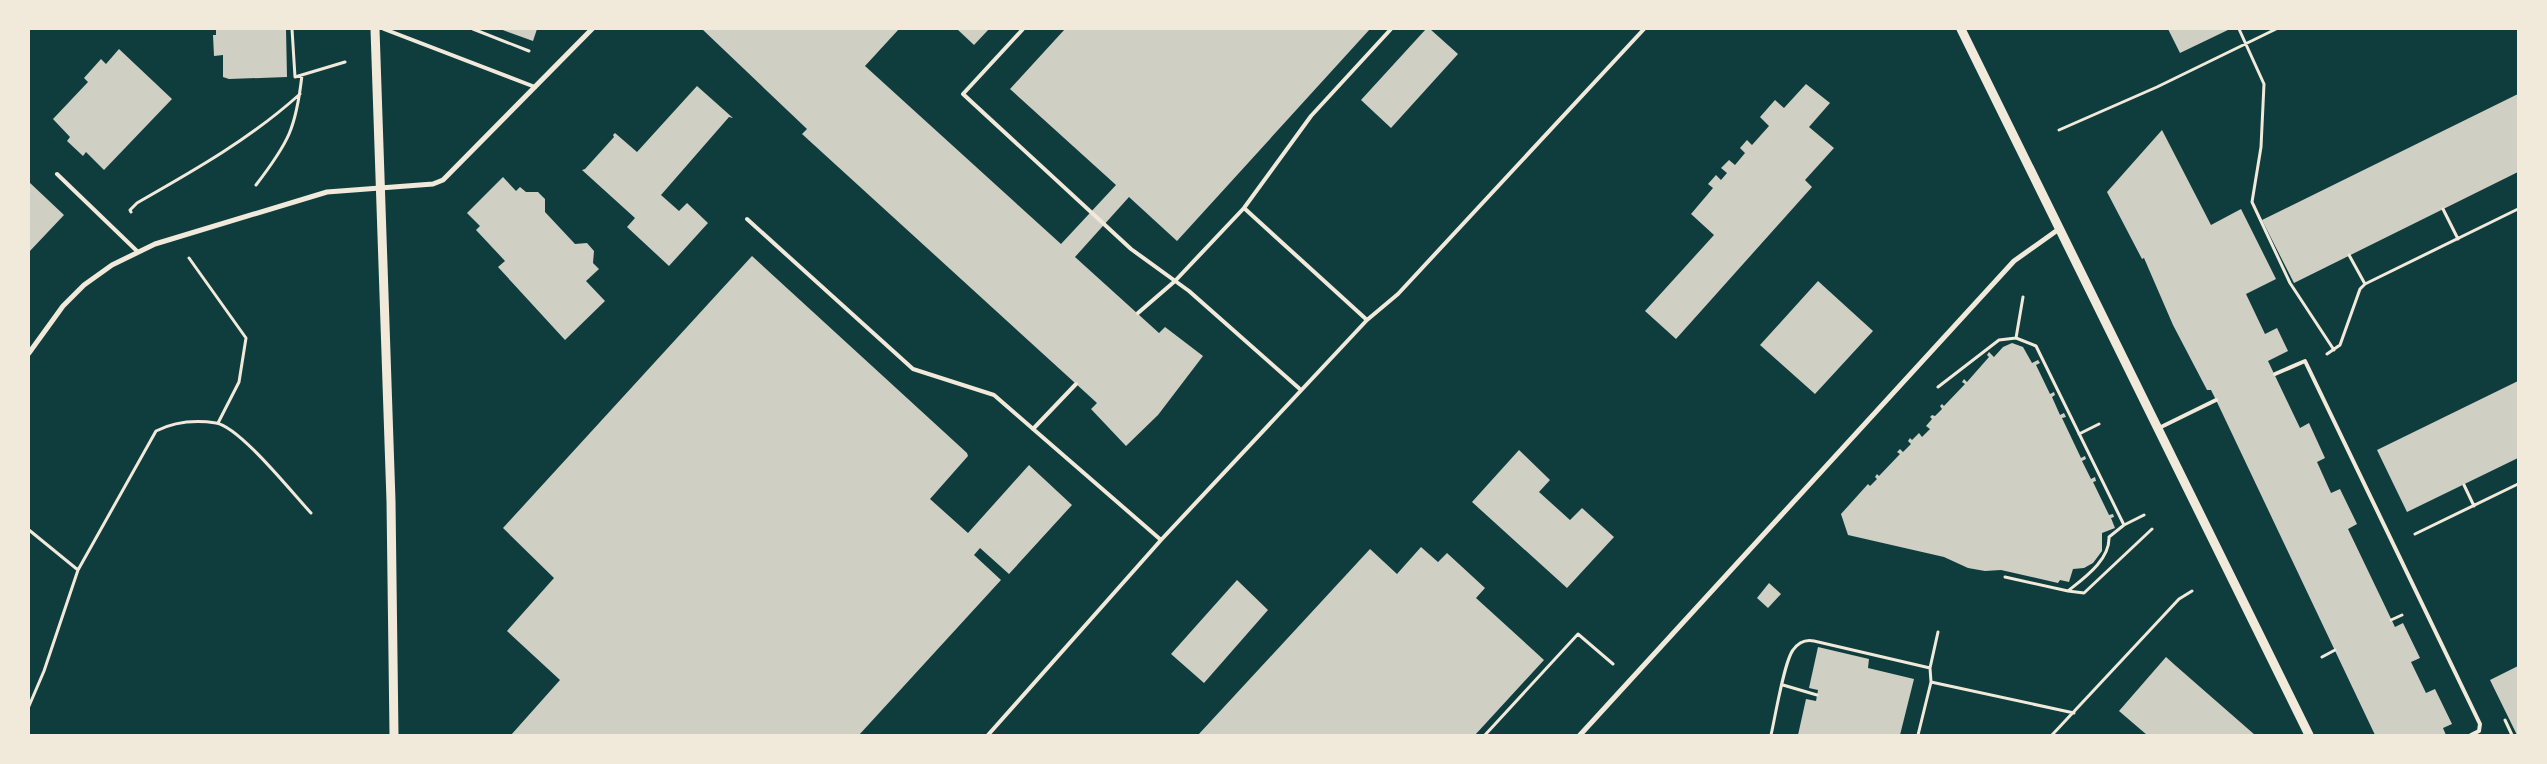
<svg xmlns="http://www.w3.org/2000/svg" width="2547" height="764" viewBox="0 0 2547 764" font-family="Montserrat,sans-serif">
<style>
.building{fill:#cfcfc3}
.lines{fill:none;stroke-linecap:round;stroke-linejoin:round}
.path{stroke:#f1e9da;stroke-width:3}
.service{stroke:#f1e9da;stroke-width:4}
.minor{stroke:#f1e9da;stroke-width:5}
.tertiary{stroke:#f1e9da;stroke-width:9}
</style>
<rect width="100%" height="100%" fill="#0f3d3e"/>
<path class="building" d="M 216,29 L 286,29 L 287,77 L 229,79 L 223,77 L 223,55 L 214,56 L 213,35 L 216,35 Z
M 500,29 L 537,29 L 533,41 Z
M 702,29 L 899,29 L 865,66 L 1061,244 L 1116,185 L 1010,89 L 1065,29 L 1370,29 L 1177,241 L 1129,197 L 1075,257 L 1159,333 L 1165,327 L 1203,356 L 1158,415 L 1126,446 L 1091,409 L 1097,403 L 802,134 L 807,129 Z
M 957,29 L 989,29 L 974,45 Z
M 1426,29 L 1430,29 L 1458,54 L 1391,128 L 1361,100 Z
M 2168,29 L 2230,29 L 2180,53 Z
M 119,49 L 172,99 L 104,170 L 86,152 L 83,156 L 67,141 L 70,137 L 53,119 L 88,82 L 84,78 L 101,59 L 106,64 Z
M 1806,84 L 1830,103 L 1809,127 L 1834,148 L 1805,180 L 1812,187 L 1676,339 L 1645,311 L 1714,235 L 1691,214 L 1713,188 L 1708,184 L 1716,175 L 1721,180 L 1727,173 L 1721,168 L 1729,160 L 1735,165 L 1745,153 L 1740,148 L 1747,140 L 1752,145 L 1769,126 L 1760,117 L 1775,100 L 1784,108 Z
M 697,86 L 733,118 L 729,117 L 661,195 L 679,211 L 687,203 L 708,223 L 669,266 L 627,227 L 635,218 L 582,170 L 585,169 L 614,137 L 613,135 L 615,133 L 637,152 Z
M 2518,94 L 2518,172 L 2294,283 L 2262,220 Z
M 2162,130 L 2211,225 L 2241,209 L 2276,279 L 2246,294 L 2265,334 L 2277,328 L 2288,351 L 2268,361 L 2300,428 L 2309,423 L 2325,458 L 2317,462 L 2331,493 L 2340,489 L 2357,524 L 2348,529 L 2395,627 L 2403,623 L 2420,658 L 2411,662 L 2426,693 L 2435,689 L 2452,724 L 2443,728 L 2446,735 L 2375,735 L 2216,400 L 2211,390 L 2207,390 L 2173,325 L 2144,258 L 2142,259 L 2107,192 Z
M 503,177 L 516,191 L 520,187 L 526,192 L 538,192 L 545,199 L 545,212 L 575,244 L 587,243 L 594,251 L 593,263 L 599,269 L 586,281 L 605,301 L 565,340 L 498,267 L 505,261 L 476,230 L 480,226 L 467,213 Z
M 29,182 L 64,215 L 29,252 Z
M 752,256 L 967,453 L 968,456 L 930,499 L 968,533 L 1029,465 L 1072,505 L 1009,574 L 980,548 L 974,555 L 1001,580 L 859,735 L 511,735 L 560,680 L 507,631 L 554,578 L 503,528 Z
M 1818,281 L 1873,331 L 1815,394 L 1760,345 Z
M 2012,343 L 2023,347 L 2032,363 L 2038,360 L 2040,363 L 2036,365 L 2050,394 L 2054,392 L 2055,395 L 2052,397 L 2060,415 L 2064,413 L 2066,417 L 2062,418 L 2081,458 L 2085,456 L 2086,459 L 2082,461 L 2091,479 L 2095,477 L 2096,481 L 2093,482 L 2109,515 L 2113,514 L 2114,517 L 2111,518 L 2115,528 L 2102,533 L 2102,551 L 2093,563 L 2084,568 L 2073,569 L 2069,582 L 2060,580 L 2058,583 L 2001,570 L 1985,571 L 1968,568 L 1944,557 L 1848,535 L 1841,514 L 1868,484 L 1870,486 L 1877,479 L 1875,477 L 1877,474 L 1879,476 L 1900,454 L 1897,452 L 1900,449 L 1903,452 L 1911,444 L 1908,441 L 1910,438 L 1912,440 L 1919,433 L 1922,437 L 1930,429 L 1926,426 L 1932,419 L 1930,417 L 1932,415 L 1935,416 L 1942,409 L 1940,406 L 1942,404 L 1944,406 L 1965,384 L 1962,382 L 1964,379 L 1967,382 L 1989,357 L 1987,355 L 1989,352 L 1994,357 L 2003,347 Z
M 2518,381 L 2518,458 L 2407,512 L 2377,450 Z
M 1519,450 L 1550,480 L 1539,492 L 1570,520 L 1582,508 L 1614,537 L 1567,588 L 1472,502 Z
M 1421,547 L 1438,562 L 1447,553 L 1485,588 L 1476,598 L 1544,660 L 1475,735 L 1198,735 L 1370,549 L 1397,574 Z
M 1237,580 L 1268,610 L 1204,683 L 1171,654 Z
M 1769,583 L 1781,594 L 1768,608 L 1757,598 Z
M 1818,647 L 1869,659 L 1868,668 L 1914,679 L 1900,735 L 1798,735 L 1806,699 L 1816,701 L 1818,690 L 1809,688 Z
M 2166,657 L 2176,666 L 2255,735 L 2147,735 L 2119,711 Z
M 2518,666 L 2518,735 L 2517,735 L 2490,680 Z"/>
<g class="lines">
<path class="path" d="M 292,29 L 295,77 L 345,62
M 473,29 L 529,51
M 2239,29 L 2264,84 L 2261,147 L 2252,202 L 2290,283 L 2334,350
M 2059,130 L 2157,87 L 2276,29
M 256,185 C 289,142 296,128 302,75
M 2443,209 L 2458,239
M 131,212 L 130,210 L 137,203 C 195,170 250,139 300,94
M 2349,255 L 2365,284
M 189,258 L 246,338 L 239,382 L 218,423
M 2016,338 L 2023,297
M 2327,354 L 2340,345 L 2360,289 L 2365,284 L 2518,209
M 1938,387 L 1999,340 L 2016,338 L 2036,346 L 2124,525
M 2079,434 L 2099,424
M 2464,485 L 2474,506
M 29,530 L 78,570
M 2415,534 L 2518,484
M 2005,577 L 2068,591 C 2084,578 2110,560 2109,537 L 2124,525 L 2144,515
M 2068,591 L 2084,593 L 2152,529
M 2391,620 L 2402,615
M 2322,657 L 2335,650
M 1931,682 L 2074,713
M 1783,685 L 1817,695
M 29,706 L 44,671 L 78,570 L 156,431 C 174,422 196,420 216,423 C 240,427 293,494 311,513
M 2505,720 L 2512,735
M 1485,735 L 1578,634 L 1613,664
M 1771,735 C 1775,718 1784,662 1793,650 C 1798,643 1805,639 1814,641 L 1930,668 L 1938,632
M 1918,735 L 1931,682 L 1930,668
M 2052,735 L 2179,599 L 2192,591"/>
<path class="service" d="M 384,29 L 535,87
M 1023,29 L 963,94 L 1131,249 L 1189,291 L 1301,390
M 57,174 L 138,252
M 1244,208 L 1367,320
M 747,219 L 913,369 L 994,395 L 1161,540
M 1138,313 L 1175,281 L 1244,208 L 1311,116 L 1391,29
M 2275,374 L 2305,361 L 2480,724 L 2479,731 L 2471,735
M 2159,428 L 2216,400
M 1033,429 L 1076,384
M 988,735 L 1161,540 L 1367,320 L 1398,294 L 1644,29"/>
<path class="minor" d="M 29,353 L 63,306 L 84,285 L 112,265 L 155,244 L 327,192 L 433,184 L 443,180 L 592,29
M 1580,735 L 2014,261 L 2059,229"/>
<path class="tertiary" d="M 375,29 L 391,501 L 394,735
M 1961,29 L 2309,735"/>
</g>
<rect width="2547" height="764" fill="none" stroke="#f1e9da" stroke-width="60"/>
</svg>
